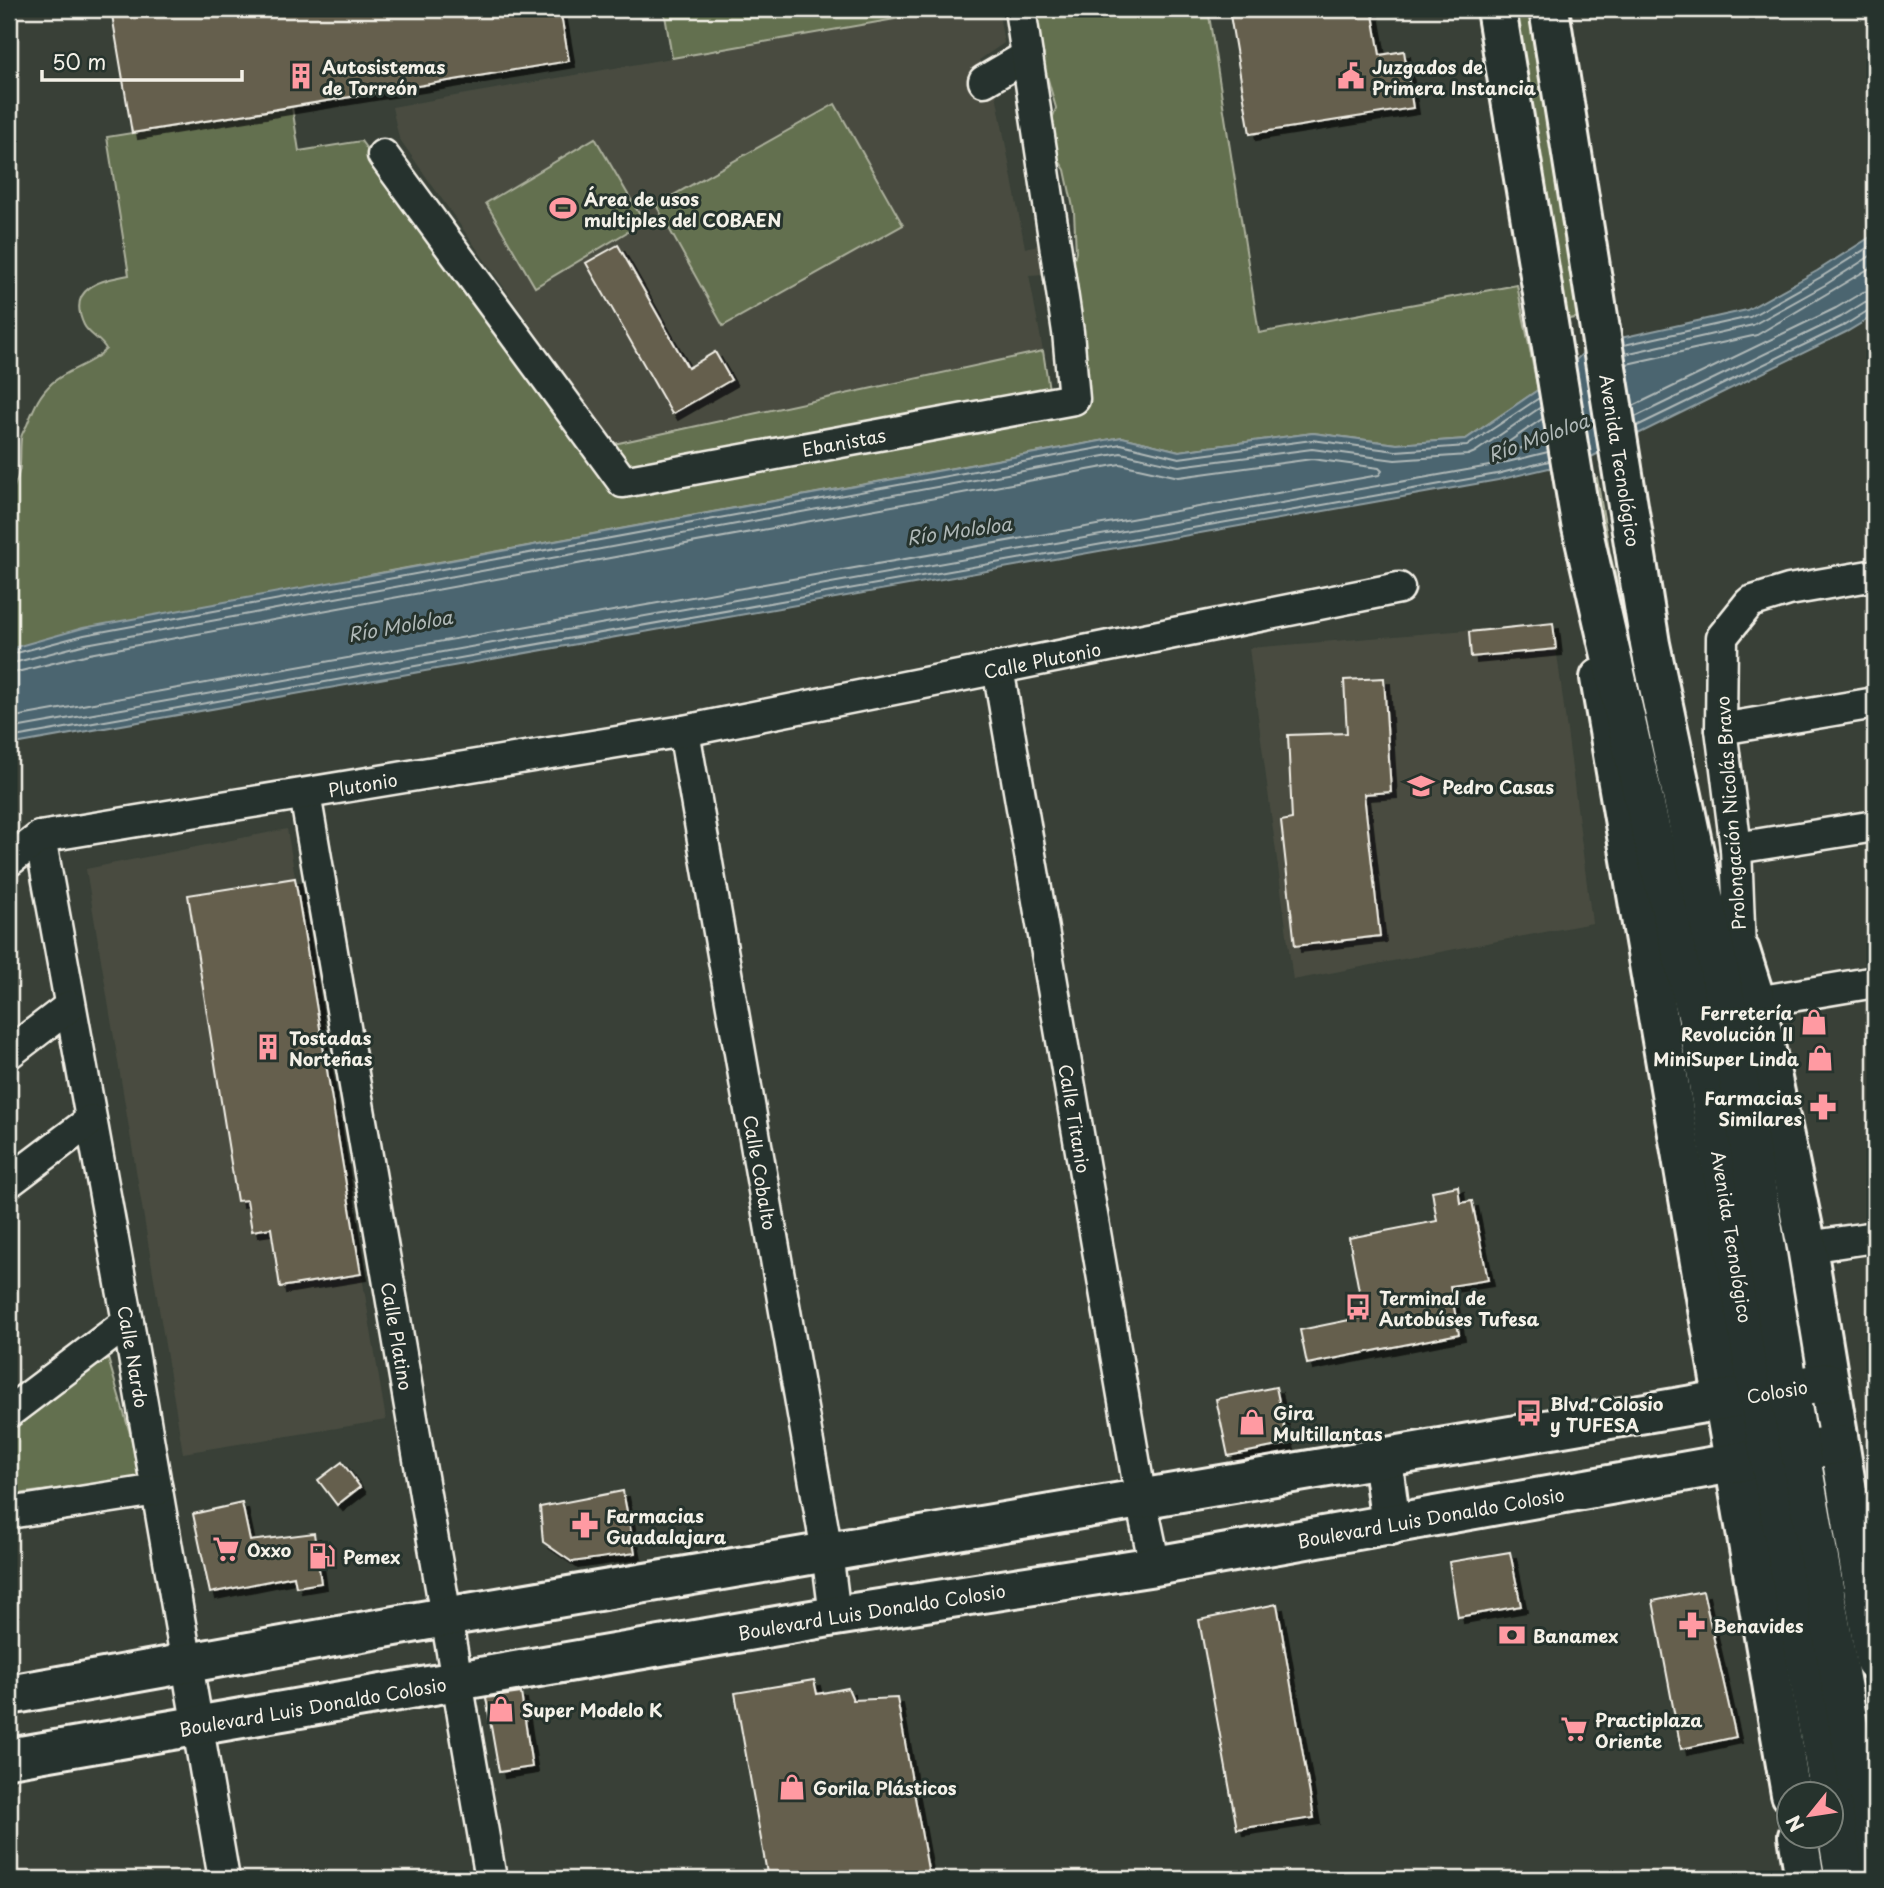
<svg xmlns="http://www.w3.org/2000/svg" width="1884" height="1888" viewBox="0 0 1884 1888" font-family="'Playpen Sans',sans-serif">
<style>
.built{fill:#494c41}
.green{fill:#636f50;stroke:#acb09c;stroke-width:2}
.water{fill:#4b6570;stroke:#8f9da0;stroke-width:2}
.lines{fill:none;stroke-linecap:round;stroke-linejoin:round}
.shore{stroke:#b0b9b8;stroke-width:2}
.building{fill:#655f4e;stroke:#f4f1e8;stroke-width:2;filter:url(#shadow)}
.street-casing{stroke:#f4f1e8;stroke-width:35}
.primary-casing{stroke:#f4f1e8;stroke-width:44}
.highway-casing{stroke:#f4f1e8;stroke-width:44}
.street{stroke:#26332d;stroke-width:30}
.primary{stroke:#26332d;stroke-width:38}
.highway{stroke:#26332d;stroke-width:38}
.labels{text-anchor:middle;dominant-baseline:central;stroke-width:6;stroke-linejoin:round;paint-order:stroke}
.poi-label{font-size:18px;font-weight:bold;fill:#f4f1e8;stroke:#26332d;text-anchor:start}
.street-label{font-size:18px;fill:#f4f1e8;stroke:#26332d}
.water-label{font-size:19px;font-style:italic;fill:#b0b9b8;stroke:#26332d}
</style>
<defs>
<filter id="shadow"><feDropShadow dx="6" dy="6" stdDeviation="0" flood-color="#0009"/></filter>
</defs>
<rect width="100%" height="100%" fill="#394037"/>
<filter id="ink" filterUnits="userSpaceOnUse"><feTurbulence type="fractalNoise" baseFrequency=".0143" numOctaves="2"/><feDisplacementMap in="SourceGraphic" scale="14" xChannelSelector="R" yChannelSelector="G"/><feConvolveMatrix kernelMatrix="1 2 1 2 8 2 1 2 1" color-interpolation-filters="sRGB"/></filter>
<g filter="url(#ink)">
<path class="built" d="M 952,9 L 998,9 L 1004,43 L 979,60 L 996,94 L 1025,248 L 1038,245 L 1045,274 L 1029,275 L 1043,351 L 614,444 L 399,138 L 392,107 Z
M 1553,623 L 1592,923 L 1293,980 L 1249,648 Z
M 287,829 L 386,1420 L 183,1453 L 86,869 Z"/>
<path class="green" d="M 664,9 L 952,9 L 672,58 Z
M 1034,9 L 1208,9 L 1259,333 L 1517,285 L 1538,390 L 1466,439 L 1397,444 L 1313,433 L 1179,451 L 1122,437 L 385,572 L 9,650 L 9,488 L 14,487 C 23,467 19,459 21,439 C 21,434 25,429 27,425 C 34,408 38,396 52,383 C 69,368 90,366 106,349 C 101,339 89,335 84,325 C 66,287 102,280 129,275 L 107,137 L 292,107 L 299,151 L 361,141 L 609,478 L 1074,399 L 1071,272 L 1076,252 L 1074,212 L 1065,170 L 1056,156 L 1051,122 L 1056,108 L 1038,44 L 1038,25 Z
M 1511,9 L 1529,9 L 1580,317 L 1564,320 Z
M 835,104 L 903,225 L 723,326 L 656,205 Z
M 595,138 L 644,222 L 535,287 L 486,203 Z
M 1043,351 L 1050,396 L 635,476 L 614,444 Z
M 1597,478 L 1610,554 L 1680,828 L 1604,554 L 1589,479 Z
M 105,1348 L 143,1478 L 9,1495 L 9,1422 Z"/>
<path class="water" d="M 1875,234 L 1875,315 L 1848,331 L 1587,459 L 1498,480 L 9,745 L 9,649 L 83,628 L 1122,437 L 1179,451 L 1313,433 L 1397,444 L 1466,439 L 1564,372 L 1582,354 L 1616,339 L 1747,310 L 1817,271 Z"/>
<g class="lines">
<path class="shore" d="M 1624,345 L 1750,317 L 1821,277 L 1875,243
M 1625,354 L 1753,325 L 1825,285 L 1875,253
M 1627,364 L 1757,335 L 1875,265
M 1633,406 L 1836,308 L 1863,292 L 1875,290
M 1635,417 L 1841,317 L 1865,302 L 1875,300
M 1542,419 L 1504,445 L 1502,448 L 1506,452 L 1546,442
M 1637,426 L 1845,325 L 1869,310 L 1875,309
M 9,655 L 84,635 L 1121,444 L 1179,458 L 1312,440 L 1396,451 L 1467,446 L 1539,398
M 9,664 L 86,644 L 1121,453 L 1179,466 L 1312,449 L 1395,460 L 1468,455 L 1475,452 L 1541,407
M 9,674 L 89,654 L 1120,464 L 1179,477 L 1312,459 L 1379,468 L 1382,471 L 1379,475 L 9,718
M 9,729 L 1495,465 L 1548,452
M 9,738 L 1497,474 L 1549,461"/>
</g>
<path class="building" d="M 111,9 L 560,9 L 569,61 L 132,133 Z
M 1229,9 L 1372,9 L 1380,55 L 1404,51 L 1413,108 L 1250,134 Z
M 618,245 L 688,368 L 715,352 L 731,380 L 672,414 L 586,263 Z
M 1553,623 L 1556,649 L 1471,657 L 1469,632 Z
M 1384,678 L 1391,792 L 1364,794 L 1380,936 L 1295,946 L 1281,821 L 1292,819 L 1288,735 L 1347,733 L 1344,680 Z
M 295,878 L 361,1274 L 280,1287 L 271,1228 L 252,1231 L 247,1200 L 237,1201 L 188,895 Z
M 1458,1186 L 1460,1203 L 1472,1201 L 1488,1280 L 1450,1286 L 1459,1334 L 1307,1364 L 1300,1330 L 1364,1317 L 1349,1238 L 1437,1221 L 1432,1191 Z
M 1276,1387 L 1288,1444 L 1228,1456 L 1216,1399 Z
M 342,1462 L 360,1487 L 337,1505 L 318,1480 Z
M 623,1491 L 635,1553 L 572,1562 L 543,1542 L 540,1507 Z
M 242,1503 L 250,1541 L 314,1533 L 321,1583 L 296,1587 L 294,1576 L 210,1593 L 193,1514 Z
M 1510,1552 L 1521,1606 L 1458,1617 L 1449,1562 Z
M 1703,1591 L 1736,1737 L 1681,1749 L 1653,1601 Z
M 1277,1604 L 1314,1818 L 1237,1829 L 1199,1620 Z
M 814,1680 L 817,1694 L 848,1688 L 853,1700 L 897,1698 L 929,1875 L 905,1879 L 768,1879 L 735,1693 Z
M 521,1693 L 532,1767 L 499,1772 L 486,1698 Z"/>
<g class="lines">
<g class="street-casing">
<g id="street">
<path d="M 984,81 L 1027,56"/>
<path id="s1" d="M 383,155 L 623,482 L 1074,399 L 1068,332 L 1020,9"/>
<path id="s2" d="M 998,668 L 1141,1500 L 1155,1566"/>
<path d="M 1721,729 L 1875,703"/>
<path id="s3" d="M 684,731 L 827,1552 L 835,1616"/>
<path id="s4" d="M 305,794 L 491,1879"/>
<path id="s5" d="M 40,837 L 128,1322 L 224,1879"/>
<path d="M 1736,848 L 1875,826"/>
<path id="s6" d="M 9,861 L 40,837 L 684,731 L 1399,588"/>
<path d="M 1740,951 L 1736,848 L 1721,729 L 1722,637 L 1750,602 L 1789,590 L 1875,575"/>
<path d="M 1756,1002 L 1875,982"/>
<path d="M 9,1053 L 70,1006"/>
<path d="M 9,1182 L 91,1120"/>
<path d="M 1807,1247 L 1875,1237"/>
<path d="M 9,1412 L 128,1322"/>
<path d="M 9,1513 L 157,1490"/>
</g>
</g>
<g class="primary-casing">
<g id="primary">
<path d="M 1600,678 L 1791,1794"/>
<path d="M 1707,910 L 1740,951 L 1756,1002 L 1807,1247 L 1875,1661"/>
<path d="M 1382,1458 L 1391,1525"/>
<path id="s7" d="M 9,1695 L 445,1617 L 1828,1382"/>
<path id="s8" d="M 9,1758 L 835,1616 L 1155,1566 L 1839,1444"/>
<path d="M 1798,1836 L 1805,1879"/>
</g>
</g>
<g class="highway-casing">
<g id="highway">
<path id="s9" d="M 1496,9 L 1581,523 L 1650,827 L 1697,1015 L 1758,1394 L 1830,1794"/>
<path id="s10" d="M 1549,9 L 1650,644 L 1727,1008 L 1789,1389 L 1875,1877"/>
<path d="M 1832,1803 L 1845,1879"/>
</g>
</g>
<use href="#street" class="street"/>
<use href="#primary" class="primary"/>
<use href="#highway" class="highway"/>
</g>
</g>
<defs>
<g id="building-bare" transform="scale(2.1)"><path d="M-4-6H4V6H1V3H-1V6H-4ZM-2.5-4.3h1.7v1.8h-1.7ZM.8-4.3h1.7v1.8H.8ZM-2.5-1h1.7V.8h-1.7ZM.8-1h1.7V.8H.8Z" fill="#ff9aa2" stroke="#26332d" stroke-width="2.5" paint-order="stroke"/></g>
<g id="civic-bare" transform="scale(2.1)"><path d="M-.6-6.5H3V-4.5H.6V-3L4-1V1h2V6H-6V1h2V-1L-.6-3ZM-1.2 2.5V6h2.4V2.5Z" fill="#ff9aa2" stroke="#26332d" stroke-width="2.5" paint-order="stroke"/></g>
<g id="stadium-bare" transform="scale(2.1)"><path d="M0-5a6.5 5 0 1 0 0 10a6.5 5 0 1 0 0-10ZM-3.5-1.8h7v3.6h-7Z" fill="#ff9aa2" stroke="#26332d" stroke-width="2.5" paint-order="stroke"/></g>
<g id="school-bare" transform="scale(2.1)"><path d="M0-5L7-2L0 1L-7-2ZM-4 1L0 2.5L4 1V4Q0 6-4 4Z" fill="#ff9aa2" stroke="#26332d" stroke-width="2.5" paint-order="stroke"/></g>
<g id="shop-bare" transform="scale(2.1)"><path d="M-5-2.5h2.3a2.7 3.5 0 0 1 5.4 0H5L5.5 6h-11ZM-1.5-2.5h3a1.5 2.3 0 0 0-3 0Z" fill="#ff9aa2" stroke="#26332d" stroke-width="2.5" paint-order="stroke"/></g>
<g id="pharmacy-bare" transform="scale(2.1)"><path d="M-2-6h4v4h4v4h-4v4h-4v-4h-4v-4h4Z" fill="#ff9aa2" stroke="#26332d" stroke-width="2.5" paint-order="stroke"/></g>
<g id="bus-bare" transform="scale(2.1)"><path d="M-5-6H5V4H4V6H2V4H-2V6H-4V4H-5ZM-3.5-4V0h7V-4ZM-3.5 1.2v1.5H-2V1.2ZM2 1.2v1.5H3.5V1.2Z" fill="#ff9aa2" stroke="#26332d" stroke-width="2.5" paint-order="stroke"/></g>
<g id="supermarket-bare" transform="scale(2.1)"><path d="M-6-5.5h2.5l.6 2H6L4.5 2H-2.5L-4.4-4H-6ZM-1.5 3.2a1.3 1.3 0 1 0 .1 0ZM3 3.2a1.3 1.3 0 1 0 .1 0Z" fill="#ff9aa2" stroke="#26332d" stroke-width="2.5" paint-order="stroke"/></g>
<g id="fuel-bare" transform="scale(2.1)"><path d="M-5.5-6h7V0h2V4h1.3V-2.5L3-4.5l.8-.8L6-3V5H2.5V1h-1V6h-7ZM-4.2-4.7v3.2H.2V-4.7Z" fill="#ff9aa2" stroke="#26332d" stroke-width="2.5" paint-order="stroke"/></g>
<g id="bank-bare" transform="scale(2.1)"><path d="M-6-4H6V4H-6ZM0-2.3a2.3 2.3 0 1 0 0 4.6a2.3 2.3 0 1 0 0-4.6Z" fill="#ff9aa2" stroke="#26332d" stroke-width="2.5" paint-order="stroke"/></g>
</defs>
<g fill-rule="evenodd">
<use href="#building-bare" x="301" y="76"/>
<use href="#civic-bare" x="1351" y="76"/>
<use href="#stadium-bare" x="563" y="208"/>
<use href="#school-bare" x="1421" y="786"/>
<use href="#shop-bare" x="1814" y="1022"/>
<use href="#building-bare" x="268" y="1047"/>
<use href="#shop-bare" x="1820" y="1058"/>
<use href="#pharmacy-bare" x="1823" y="1107"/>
<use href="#bus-bare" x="1358" y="1307"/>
<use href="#bus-bare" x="1529" y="1413"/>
<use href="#shop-bare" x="1252" y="1422"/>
<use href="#pharmacy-bare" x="585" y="1525"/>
<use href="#supermarket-bare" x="226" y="1549"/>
<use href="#fuel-bare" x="322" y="1556"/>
<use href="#pharmacy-bare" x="1692" y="1625"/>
<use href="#bank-bare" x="1512" y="1635"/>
<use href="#shop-bare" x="501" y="1709"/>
<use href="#supermarket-bare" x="1574" y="1729"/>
<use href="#shop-bare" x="792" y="1787"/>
</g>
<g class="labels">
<g class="poi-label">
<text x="322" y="66">Autosistemas<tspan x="322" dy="21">de Torreón</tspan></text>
<text x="1372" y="66">Juzgados de<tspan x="1372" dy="21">Primera Instancia</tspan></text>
<text x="584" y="198">Área de usos<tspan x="584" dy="21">multiples del COBAEN</tspan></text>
<text x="1442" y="786">Pedro Casas</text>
<text x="1793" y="1012" text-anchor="end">Ferretería<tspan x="1793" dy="21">Revolución II</tspan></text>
<text x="289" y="1037">Tostadas<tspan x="289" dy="21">Norteñas</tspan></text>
<text x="1799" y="1058" text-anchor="end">MiniSuper Linda</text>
<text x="1802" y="1097" text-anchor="end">Farmacias<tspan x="1802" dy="21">Similares</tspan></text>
<text x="1379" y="1297">Terminal de<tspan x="1379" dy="21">Autobúses Tufesa</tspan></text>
<text x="1550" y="1403">Blvd. Colosio<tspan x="1550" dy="21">y TUFESA</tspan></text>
<text x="1273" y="1412">Gira<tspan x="1273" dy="21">Multillantas</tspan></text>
<text x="606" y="1515">Farmacias<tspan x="606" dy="21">Guadalajara</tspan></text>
<text x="247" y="1549">Oxxo</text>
<text x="343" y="1556">Pemex</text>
<text x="1713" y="1625">Benavides</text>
<text x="1533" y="1635">Banamex</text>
<text x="522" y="1709">Super Modelo K</text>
<text x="1595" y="1719">Practiplaza<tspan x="1595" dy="21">Oriente</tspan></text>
<text x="813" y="1787">Gorila Plásticos</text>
</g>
<g class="street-label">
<text stroke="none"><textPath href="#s1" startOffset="630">Ebanistas</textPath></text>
<text stroke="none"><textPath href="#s10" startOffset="457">Avenida Tecnológico</textPath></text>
<text stroke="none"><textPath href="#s6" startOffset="1057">Calle Plutonio</textPath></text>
<text stroke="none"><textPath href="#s6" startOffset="366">Plutonio</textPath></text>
<text transform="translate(1730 813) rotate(-94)">Prolongación Nicolás Bravo</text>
<text stroke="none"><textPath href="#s2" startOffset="457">Calle Titanio</textPath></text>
<text stroke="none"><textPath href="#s3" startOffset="448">Calle Cobalto</textPath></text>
<text stroke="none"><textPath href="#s9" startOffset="1251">Avenida Tecnológico</textPath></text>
<text stroke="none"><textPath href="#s4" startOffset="550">Calle Platino</textPath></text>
<text stroke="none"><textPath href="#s5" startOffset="528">Calle Nardo</textPath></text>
<text stroke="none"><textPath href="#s7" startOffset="1794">Colosio</textPath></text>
<text stroke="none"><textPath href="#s8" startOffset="1442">Boulevard Luis Donaldo Colosio</textPath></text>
<text stroke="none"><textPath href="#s8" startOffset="875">Boulevard Luis Donaldo Colosio</textPath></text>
<text stroke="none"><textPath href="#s8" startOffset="308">Boulevard Luis Donaldo Colosio</textPath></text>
</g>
<g class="water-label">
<text transform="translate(1538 437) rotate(-20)">Río Mololoa</text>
<text transform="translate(959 530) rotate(-8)">Río Mololoa</text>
<text transform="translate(400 625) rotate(-10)">Río Mololoa</text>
</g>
</g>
<rect width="1884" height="1888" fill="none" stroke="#26332d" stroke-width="35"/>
<rect x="18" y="18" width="1849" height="1853" fill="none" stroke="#f4f1e8" stroke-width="2.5" filter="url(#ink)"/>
<g transform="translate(1810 1815) rotate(240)"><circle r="33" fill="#26332d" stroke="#787f78" stroke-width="2"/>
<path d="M0-5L12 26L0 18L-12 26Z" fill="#ff9aa2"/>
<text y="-10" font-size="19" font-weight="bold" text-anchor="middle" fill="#f4f1e8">N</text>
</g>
<path d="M42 70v10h200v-10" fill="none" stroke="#f4f1e8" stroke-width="3.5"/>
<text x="52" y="70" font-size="21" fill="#f4f1e8" stroke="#26332d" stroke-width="5" paint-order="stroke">50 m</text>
</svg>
